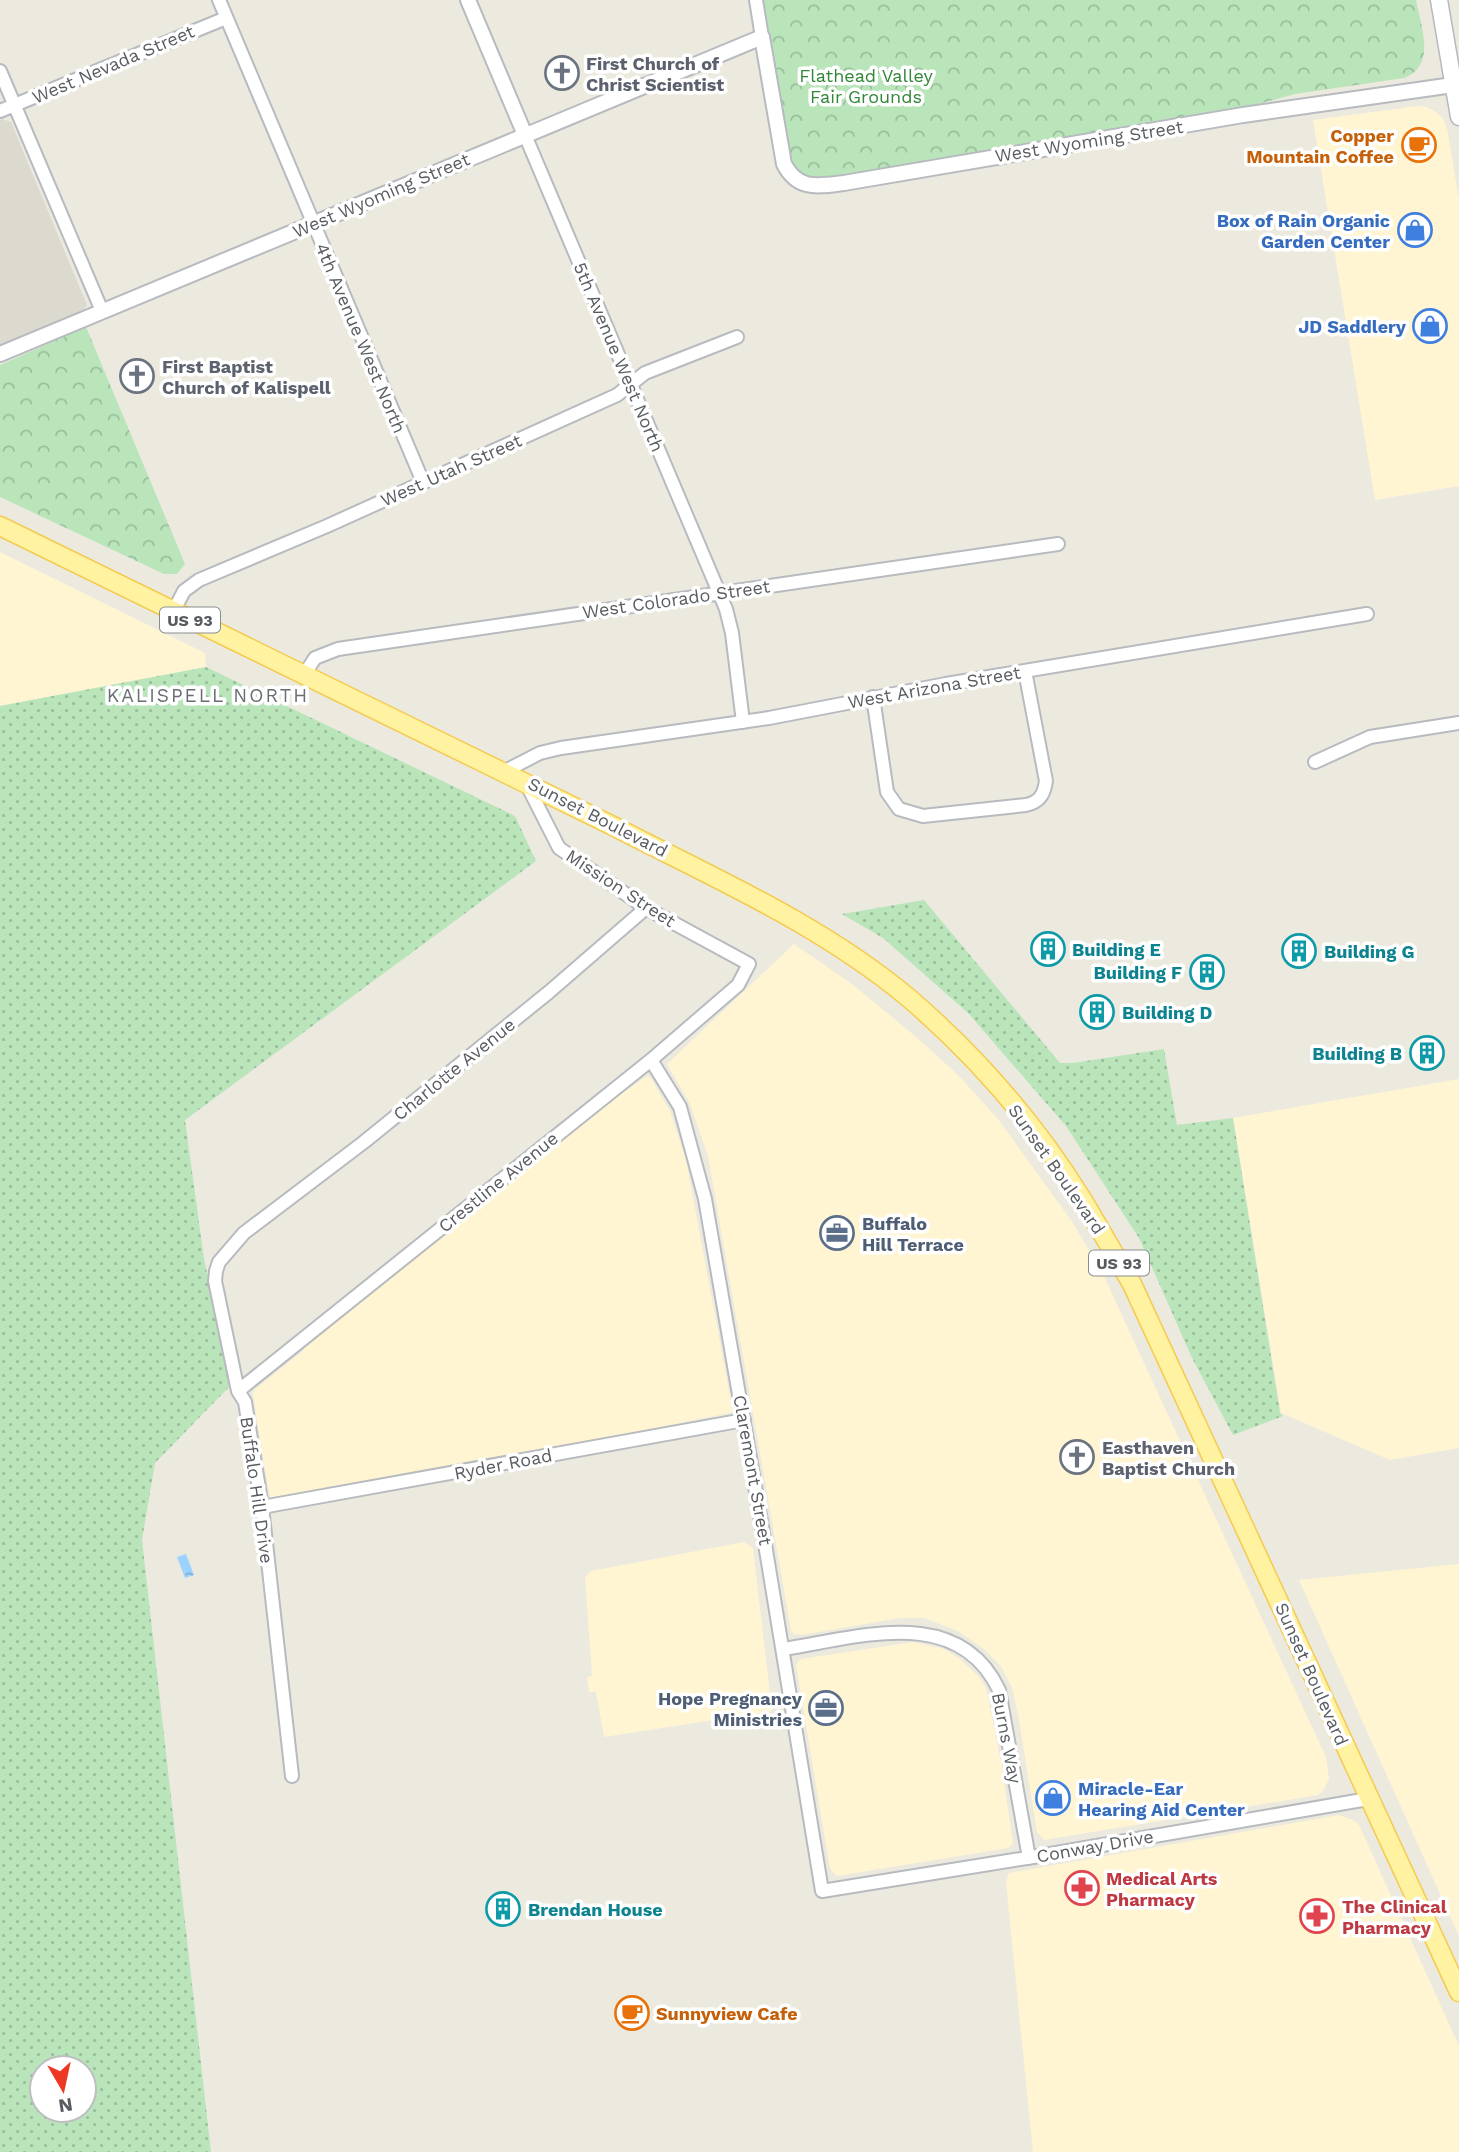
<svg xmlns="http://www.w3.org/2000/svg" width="1459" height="2152" viewBox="0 0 1459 2152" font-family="'Work Sans',sans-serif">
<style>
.commercial{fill:#fff5d2}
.education{fill:#dcd9ce}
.grass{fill:url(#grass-dots);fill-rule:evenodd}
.forest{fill:url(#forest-crowns)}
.water{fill:url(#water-ripples)}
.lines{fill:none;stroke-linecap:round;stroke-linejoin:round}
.minor-casing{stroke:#b7babf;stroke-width:16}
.tertiary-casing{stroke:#b7babf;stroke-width:18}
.secondary-casing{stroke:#b5b9bf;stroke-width:19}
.primary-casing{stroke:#f5ca50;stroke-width:21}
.minor{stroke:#fff;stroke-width:12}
.tertiary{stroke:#fff;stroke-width:14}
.secondary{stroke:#fff;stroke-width:16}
.primary{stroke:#fff2a1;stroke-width:18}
.labels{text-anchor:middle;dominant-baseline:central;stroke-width:7;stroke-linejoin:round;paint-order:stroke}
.shield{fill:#fff;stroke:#8a8d90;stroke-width:2}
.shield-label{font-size:16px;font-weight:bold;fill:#585c61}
.worship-label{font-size:18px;font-weight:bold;fill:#5b616d;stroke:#fff;text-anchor:start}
.street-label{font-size:18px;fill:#585c61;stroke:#fff}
.park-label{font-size:18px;fill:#328638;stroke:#fff}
.food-label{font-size:18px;font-weight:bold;fill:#c56008;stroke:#fff;text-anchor:end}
.shop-label{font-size:18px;font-weight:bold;fill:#366cbe;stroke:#fff;text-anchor:end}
.culture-label{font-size:18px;font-weight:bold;fill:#0d838f;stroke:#fff;text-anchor:start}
.service-label{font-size:18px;font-weight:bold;fill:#4e5e75;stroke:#fff;text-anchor:start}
.health-label{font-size:18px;font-weight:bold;fill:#be3a42;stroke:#fff;text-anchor:start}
.neighbourhood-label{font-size:19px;letter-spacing:2px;fill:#696e73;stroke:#fff}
</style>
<defs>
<pattern id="grass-dots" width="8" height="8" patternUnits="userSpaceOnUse" patternTransform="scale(1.75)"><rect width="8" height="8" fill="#bae5bb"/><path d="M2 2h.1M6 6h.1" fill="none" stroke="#9abd9b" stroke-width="1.8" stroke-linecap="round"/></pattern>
<pattern id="forest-crowns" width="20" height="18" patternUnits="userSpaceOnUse" patternTransform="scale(1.75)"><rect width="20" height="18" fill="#bae5bb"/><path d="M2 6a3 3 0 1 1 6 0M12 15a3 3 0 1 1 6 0" fill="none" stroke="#9abd9b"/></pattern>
<pattern id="water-ripples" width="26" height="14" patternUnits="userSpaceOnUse" patternTransform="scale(1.75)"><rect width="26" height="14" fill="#9cd2ff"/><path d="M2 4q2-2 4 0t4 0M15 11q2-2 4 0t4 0" fill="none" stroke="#82aed2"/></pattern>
</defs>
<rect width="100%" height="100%" fill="#eceadf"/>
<path class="commercial" d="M 1418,106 L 1427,107 L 1436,112 L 1443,118 L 1447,128 L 1459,200 L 1459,486 L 1375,500 L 1313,120 Z
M 0,552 L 205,653 L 206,667 L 0,706 Z
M 794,944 L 852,984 L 915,1036 L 958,1075 L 998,1119 L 1071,1220 L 1103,1274 L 1326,1757 L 1329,1779 L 1323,1791 L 1318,1795 L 1044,1840 L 1037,1832 L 1018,1714 L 1012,1688 L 1001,1666 L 984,1649 L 958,1631 L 924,1618 L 901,1618 L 801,1635 L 794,1634 L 791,1630 L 708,1156 L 690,1104 L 667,1064 Z
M 647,1076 L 650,1077 L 670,1111 L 686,1160 L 733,1412 L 429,1474 L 273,1500 L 270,1498 L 261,1447 L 253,1394 L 255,1389 L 303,1351 L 304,1347 L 623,1089 L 627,1090 Z
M 1459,1079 L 1459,1448 L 1390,1460 L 1281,1413 L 1233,1118 Z
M 744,1542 L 753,1548 L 772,1711 L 604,1737 L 596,1692 L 589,1692 L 587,1677 L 592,1676 L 585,1577 L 591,1571 Z
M 1459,1564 L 1459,1936 L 1299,1580 Z
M 913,1642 L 944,1649 L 960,1659 L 980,1678 L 986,1688 L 1002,1767 L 1013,1844 L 1008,1848 L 837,1876 L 830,1869 L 796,1665 L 801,1659 Z
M 1339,1815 L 1353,1820 L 1359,1825 L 1459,2046 L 1459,2152 L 1033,2152 L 1006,1882 L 1009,1873 Z"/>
<path class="education" d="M 2,119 L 11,122 L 87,305 L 83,310 L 0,346 L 0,120 Z"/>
<path class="grass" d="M 206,667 L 515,816 L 536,861 L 185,1120 L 204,1259 L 232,1384 L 155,1463 L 142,1540 L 211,2152 L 0,2152 L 0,706 ZM 42,2068 L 84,2068 L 84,2110 L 42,2110 Z
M 924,900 L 1060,1063 L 1073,1063 L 1164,1049 L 1177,1125 L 1233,1118 L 1280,1413 L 1283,1416 L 1233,1435 L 1192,1358 L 1139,1238 L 1066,1126 L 968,1013 L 883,938 L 842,914 Z"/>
<path class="forest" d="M 763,0 L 1416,0 C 1421,27 1437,65 1404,78 L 1295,94 L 1230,112 L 809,180 L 793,168 Z
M 86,327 L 185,564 L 177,574 L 164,574 L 0,497 L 0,365 Z"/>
<path class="water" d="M 186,1554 L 194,1575 L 185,1578 L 177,1557 Z"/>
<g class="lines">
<g class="minor-casing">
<path id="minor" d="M 219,0 L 423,482
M 756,0 L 762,37
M 0,71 L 102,311
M 0,111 L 226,18
M 525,135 L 726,609 L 732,633 L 743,722
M 173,612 L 184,591 L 199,580 L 327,526 L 617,395 L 645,373 L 737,337
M 304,675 L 315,658 L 338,649 L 1058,544
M 873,697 L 887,792 L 899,809 L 923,816 L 1026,805 C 1040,802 1044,794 1046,781 L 1025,671
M 1315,762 L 1370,737 L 1459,723
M 505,771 L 540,753 L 561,748 L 769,718 L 946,684 L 1367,614
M 651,1060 L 680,1107 L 705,1199 L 765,1544 L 822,1891 L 1033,1857 L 1368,1799
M 238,1391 L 651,1060 L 738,985 L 749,964 L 646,908 L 559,848 L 525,781
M 262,1507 L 744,1420
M 783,1649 C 857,1638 958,1603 999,1690 L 1029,1858
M 292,1776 L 262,1507 L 245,1402 L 238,1391 L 215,1281 L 216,1271 L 219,1262 L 244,1233 L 364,1142 L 549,992 L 646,908"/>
</g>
<g class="tertiary-casing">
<path id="tertiary" d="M 468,0 L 525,135
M 0,354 L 762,37 L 784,164 C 798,191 818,186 844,183 L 1243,115 L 1453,85"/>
</g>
<g class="secondary-casing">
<path id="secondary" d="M 1439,0 L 1459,117"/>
</g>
<g class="primary-casing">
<path id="primary" d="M 0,526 C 205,627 411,725 615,827 C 716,879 822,925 910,999 C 976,1056 1036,1125 1082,1199 C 1099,1227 1115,1256 1132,1284 L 1459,1992"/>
</g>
<use href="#minor" class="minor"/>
<use href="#tertiary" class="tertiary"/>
<use href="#secondary" class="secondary"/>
<use href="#primary" class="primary"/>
</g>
<defs>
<g id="church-ring" transform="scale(1.75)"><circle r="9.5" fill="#fff" stroke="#6b7280" stroke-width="1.5"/><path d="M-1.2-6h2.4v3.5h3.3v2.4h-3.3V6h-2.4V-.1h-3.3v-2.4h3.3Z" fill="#6b7280"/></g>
<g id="cafe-ring" transform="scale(1.75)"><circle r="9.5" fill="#fff" stroke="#e8710a" stroke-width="1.5"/><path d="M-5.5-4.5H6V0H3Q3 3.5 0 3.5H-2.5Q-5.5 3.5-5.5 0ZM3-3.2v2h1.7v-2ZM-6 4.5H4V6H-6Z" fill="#e8710a"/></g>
<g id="shop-ring" transform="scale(1.75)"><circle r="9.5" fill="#fff" stroke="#3f7fe0" stroke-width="1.5"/><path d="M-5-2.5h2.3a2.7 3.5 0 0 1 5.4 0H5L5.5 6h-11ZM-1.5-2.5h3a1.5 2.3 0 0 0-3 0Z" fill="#3f7fe0"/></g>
<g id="building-ring" transform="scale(1.75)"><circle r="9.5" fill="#fff" stroke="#0f9aa8" stroke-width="1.5"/><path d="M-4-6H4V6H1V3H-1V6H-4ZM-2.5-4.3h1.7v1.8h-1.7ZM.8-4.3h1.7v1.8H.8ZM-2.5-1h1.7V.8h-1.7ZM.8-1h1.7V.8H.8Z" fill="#0f9aa8"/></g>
<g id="office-ring" transform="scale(1.75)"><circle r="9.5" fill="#fff" stroke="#5c6f8a" stroke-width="1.5"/><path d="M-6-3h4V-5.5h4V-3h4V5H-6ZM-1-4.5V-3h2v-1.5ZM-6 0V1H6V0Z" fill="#5c6f8a"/></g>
<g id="pharmacy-ring" transform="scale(1.75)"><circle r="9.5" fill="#fff" stroke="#e0444e" stroke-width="1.5"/><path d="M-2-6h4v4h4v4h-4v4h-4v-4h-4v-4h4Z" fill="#e0444e"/></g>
</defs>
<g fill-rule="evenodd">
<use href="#church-ring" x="562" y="73"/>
<use href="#cafe-ring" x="1419" y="145"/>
<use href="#shop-ring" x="1415" y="230"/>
<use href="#shop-ring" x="1430" y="326"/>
<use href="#church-ring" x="137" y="376"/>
<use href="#building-ring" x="1048" y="949"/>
<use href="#building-ring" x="1299" y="951"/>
<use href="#building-ring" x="1207" y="972"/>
<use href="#building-ring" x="1097" y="1012"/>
<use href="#building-ring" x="1427" y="1053"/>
<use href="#office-ring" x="837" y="1233"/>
<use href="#church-ring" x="1077" y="1457"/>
<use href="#office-ring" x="826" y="1708"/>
<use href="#shop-ring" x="1053" y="1798"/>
<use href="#pharmacy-ring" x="1082" y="1888"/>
<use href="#building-ring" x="503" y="1909"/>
<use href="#pharmacy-ring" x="1317" y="1916"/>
<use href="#cafe-ring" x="632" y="2013"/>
</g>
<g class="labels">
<g class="shield">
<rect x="160" y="607.5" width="60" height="25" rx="5"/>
<rect x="1089" y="1250.5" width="60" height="25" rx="5"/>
</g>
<g class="shield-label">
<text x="190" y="620">US 93</text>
<text x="1119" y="1263">US 93</text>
</g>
<g class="worship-label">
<text x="586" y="63">First Church of<tspan x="586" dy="21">Christ Scientist</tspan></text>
<text x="162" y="366">First Baptist<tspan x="162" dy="21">Church of Kalispell</tspan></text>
<text x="1102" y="1447">Easthaven<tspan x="1102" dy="21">Baptist Church</tspan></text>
</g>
<g class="street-label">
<text transform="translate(113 64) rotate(-23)">West Nevada Street</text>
<text transform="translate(1089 141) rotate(-9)">West Wyoming Street</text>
<text transform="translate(381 195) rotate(-23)">West Wyoming Street</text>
<text transform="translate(361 338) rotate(67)">4th Avenue West North</text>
<text transform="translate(619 357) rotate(67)">5th Avenue West North</text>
<text transform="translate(451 470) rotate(-24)">West Utah Street</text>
<text transform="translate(676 599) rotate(-8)">West Colorado Street</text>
<text transform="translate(934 687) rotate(-10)">West Arizona Street</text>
<text transform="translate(598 817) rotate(27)">Sunset Boulevard</text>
<text transform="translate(621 888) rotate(33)">Mission Street</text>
<text transform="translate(454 1069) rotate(-39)">Charlotte Avenue</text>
<text transform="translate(1057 1169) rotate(55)">Sunset Boulevard</text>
<text transform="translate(498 1182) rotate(-39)">Crestline Avenue</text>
<text transform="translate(503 1464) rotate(-11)">Ryder Road</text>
<text transform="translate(753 1470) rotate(80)">Claremont Street</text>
<text transform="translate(257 1490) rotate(82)">Buffalo Hill Drive</text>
<text transform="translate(1312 1674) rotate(66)">Sunset Boulevard</text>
<text transform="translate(1007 1738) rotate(79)">Burns Way</text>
<text transform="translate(1095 1846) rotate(-10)">Conway Drive</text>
</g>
<g class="park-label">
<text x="866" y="75">Flathead Valley<tspan x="866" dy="21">Fair Grounds</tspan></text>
</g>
<g class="food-label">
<text x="1394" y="135">Copper<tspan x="1394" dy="21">Mountain Coffee</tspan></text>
<text x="656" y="2013" text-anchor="start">Sunnyview Cafe</text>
</g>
<g class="shop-label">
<text x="1390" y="220">Box of Rain Organic<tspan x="1390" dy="21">Garden Center</tspan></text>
<text x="1406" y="326">JD Saddlery</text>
<text x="1078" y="1788" text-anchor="start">Miracle-Ear<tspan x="1078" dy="21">Hearing Aid Center</tspan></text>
</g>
<g class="culture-label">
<text x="1072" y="949">Building E</text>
<text x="1324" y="951">Building G</text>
<text x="1182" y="972" text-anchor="end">Building F</text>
<text x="1122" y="1012">Building D</text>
<text x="1402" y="1053" text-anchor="end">Building B</text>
<text x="528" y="1909">Brendan House</text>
</g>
<g class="service-label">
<text x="862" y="1223">Buffalo<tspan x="862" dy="21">Hill Terrace</tspan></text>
<text x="802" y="1698" text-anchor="end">Hope Pregnancy<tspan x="802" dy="21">Ministries</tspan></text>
</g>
<g class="health-label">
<text x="1106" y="1878">Medical Arts<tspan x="1106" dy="21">Pharmacy</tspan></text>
<text x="1342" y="1906">The Clinical<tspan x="1342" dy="21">Pharmacy</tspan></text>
</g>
<g class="neighbourhood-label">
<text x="208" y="695">KALISPELL NORTH</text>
</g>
</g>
<g transform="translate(63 2089) rotate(171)"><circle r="33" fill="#ffffff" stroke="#bcbec0" stroke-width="2"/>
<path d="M0-5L12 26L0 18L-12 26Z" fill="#ed3824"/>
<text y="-10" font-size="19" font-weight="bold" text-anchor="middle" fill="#585c61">N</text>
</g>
</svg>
